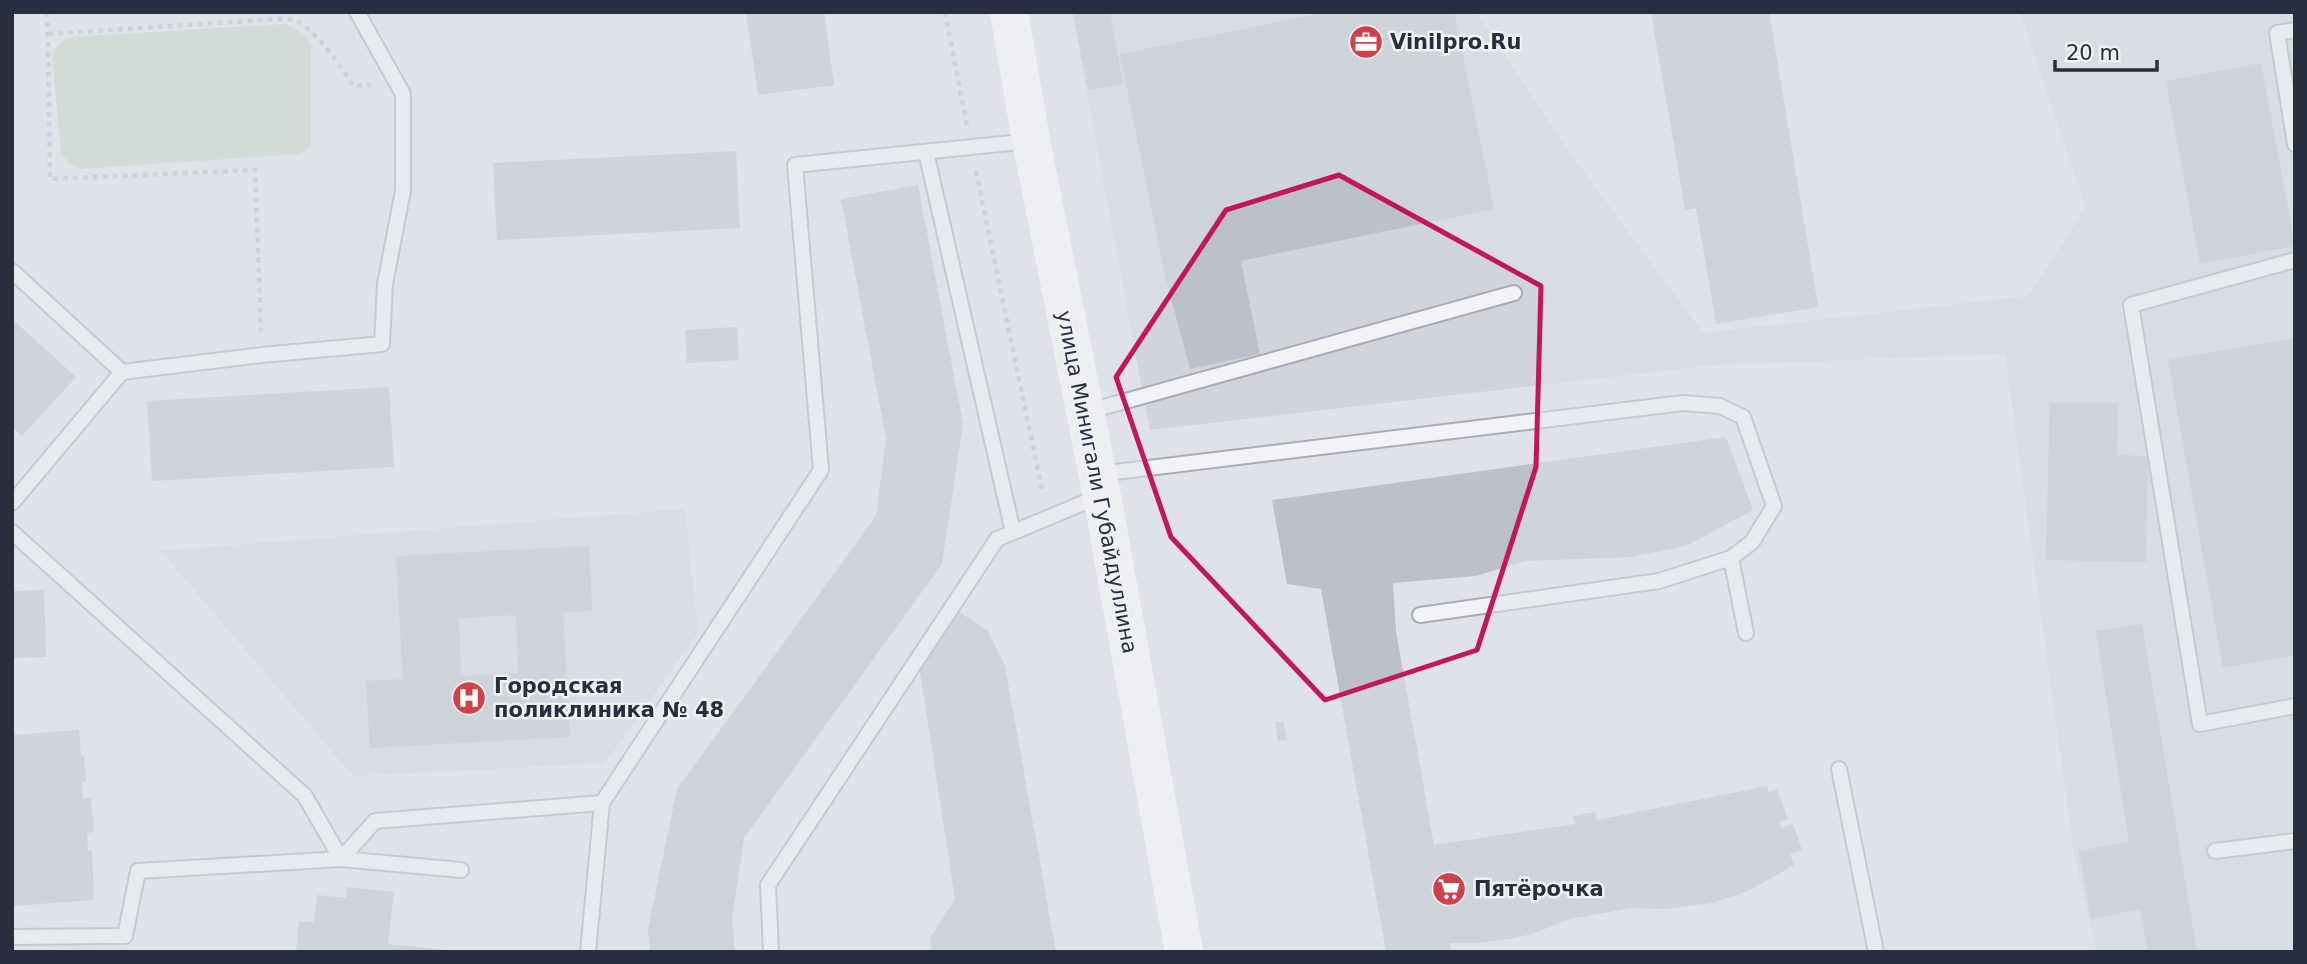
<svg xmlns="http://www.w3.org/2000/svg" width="2307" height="964" viewBox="0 0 2307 964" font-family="'DejaVu Sans',sans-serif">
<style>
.built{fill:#d1d4dd}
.green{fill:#c3d2c0}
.building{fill:#bcc0cb;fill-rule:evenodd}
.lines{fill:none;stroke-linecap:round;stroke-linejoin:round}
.lane-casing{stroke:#a8acb5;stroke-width:18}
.path{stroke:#bdc0c6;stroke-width:4.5;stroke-dasharray:5 5;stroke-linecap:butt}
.lane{stroke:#f1f3f6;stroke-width:14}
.secondary{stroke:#fff;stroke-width:38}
.marked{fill:none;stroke:#c2185b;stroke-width:5;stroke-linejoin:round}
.labels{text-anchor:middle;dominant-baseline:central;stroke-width:5;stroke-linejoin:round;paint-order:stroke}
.poi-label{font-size:21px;font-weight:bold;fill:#282e3f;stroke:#eef1f6;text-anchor:start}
.street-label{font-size:21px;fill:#282e3f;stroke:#eef1f6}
</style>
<rect width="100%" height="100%" fill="#dfe2e8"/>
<path class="built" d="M 1072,12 L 1476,12 L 1576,161 L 1703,333 L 2028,296 L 2086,207 L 2020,12 L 2295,12 L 2295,952 L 2097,952 L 2074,854 L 2005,354 L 1714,365 L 1150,430 Z
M 685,509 L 698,633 L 605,763 L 353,776 L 161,551 Z"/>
<path class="green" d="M 285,24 L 298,30 L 311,43 L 311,147 L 300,154 L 80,169 L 70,164 L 61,153 L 52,54 L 60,43 L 70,37 Z"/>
<path class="building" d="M 746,12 L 824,12 L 834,85 L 758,95 Z
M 1073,12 L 1110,12 L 1123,84 L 1088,90 Z
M 1327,12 L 1454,12 L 1494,209 L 1241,261 L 1260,354 L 1190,369 L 1165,276 L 1120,54 Z
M 1651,12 L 1769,12 L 1818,307 L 1716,324 L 1696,208 L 1685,210 Z
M 2261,63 L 2295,246 L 2200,264 L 2166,81 Z
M 736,151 L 740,228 L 497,240 L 493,163 Z
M 918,185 L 963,424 L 942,564 L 744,838 L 732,920 L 735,952 L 650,952 L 648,929 L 677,789 L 876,516 L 886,439 L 841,199 Z
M 12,319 L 76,377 L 22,436 L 12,427 Z
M 737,327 L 739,360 L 687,363 L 685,330 Z
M 2295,338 L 2295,655 L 2223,668 L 2168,360 Z
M 389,387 L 394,467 L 152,481 L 147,401 Z
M 2050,402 L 2118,403 L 2117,455 L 2148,456 L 2146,562 L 2046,560 Z
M 1726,437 L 1753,510 L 1686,546 L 1630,557 L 1525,561 L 1476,576 L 1393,583 L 1396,631 L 1434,845 L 1575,824 L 1573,816 L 1595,812 L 1597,820 L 1767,786 L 1769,792 L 1777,789 L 1788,819 L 1779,822 L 1782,828 L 1793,824 L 1802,850 L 1790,854 L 1794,865 L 1748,891 L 1712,903 L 1665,909 L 1631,908 L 1570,919 L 1532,934 L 1510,939 L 1476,943 L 1450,943 L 1451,952 L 1386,952 L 1321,589 L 1287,584 L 1272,500 Z
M 589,546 L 592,611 L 563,612 L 570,737 L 370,748 L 366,681 L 403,679 L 396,556 ZM 516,615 L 518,673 L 461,676 L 459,618 Z
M 44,590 L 46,657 L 12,658 L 12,591 Z
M 955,609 L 988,631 L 1005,666 L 1056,952 L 932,952 L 930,938 L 955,899 L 919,665 Z
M 2142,624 L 2197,952 L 2148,952 L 2140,909 L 2091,919 L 2079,851 L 2129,842 L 2096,631 Z
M 1283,721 L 1287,740 L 1278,741 L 1275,722 Z
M 79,730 L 81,756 L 84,755 L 86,782 L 82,782 L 83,798 L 91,798 L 94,832 L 87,833 L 88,851 L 92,851 L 94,900 L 12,906 L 12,735 Z
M 347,887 L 394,892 L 388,944 L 446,950 L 446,952 L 296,952 L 299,921 L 314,923 L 317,895 L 346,898 Z"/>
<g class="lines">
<g class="lane-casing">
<path id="lane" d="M 2295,30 L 2277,33 L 2295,144
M 926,152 L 1013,532
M 2295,260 L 2131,305 L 2200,724 L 2295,706
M 12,271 L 122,372 L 12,503
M 122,372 L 262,355 L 382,344 L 385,284 L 403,191 L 403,94 L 357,12
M 1086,412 L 1514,293
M 1099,474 L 1683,403 L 1720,406 L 1743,417 L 1774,506 L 1752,542 L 1731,558 L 1659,581 L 1420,615
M 12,532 L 305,796 L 341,859 L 375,821 L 602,803 L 821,470 L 795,165 L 1030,141
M 1731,558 L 1746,633
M 1839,769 L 1876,952
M 2215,851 L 2295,841
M 12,937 L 125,936 L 138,871 L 341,859 L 461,870
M 588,952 L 602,803
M 771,952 L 768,885 L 997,539 L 1100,496"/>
</g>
<path class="path" d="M 46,12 L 48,34 L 50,179 L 255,170 L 261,333
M 945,12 L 967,125
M 48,34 L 278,19 C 283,19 290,19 294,20 C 313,26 343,69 353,86 L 371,85
M 976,171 L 1043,495"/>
<use href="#lane" class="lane"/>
<path class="secondary" d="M 1009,12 L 1031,140 L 1102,496 L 1184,952"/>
</g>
<path d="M0 0H2307V964H0ZM 1339,175 L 1541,286 L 1536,467 L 1477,650 L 1325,700 L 1171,537 L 1116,377 L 1226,210 Z" fill="#dfe2e8" fill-opacity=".55" fill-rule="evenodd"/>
<path class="marked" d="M 1339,175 L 1541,286 L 1536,467 L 1477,650 L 1325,700 L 1171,537 L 1116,377 L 1226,210 Z"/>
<defs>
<g id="office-disc" transform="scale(1.75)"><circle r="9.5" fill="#cf424c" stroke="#eef1f6"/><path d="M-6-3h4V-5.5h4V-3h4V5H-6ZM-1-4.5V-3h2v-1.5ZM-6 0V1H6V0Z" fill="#fff"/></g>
<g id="hospital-disc" transform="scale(1.75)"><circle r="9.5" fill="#cf424c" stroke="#eef1f6"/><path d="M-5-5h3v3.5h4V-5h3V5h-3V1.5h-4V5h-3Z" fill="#fff"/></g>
<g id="supermarket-disc" transform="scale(1.75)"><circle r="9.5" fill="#cf424c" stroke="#eef1f6"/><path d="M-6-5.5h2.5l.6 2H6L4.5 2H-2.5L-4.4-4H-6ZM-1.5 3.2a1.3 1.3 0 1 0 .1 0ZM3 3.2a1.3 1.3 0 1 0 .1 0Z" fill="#fff"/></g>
</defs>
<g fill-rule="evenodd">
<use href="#office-disc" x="1366" y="42"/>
<use href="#hospital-disc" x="469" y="698"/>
<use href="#supermarket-disc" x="1449" y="889"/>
</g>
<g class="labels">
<g class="poi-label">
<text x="1390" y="42">Vinilpro.Ru</text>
<text x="494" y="686">Городская<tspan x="494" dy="24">поликлиника № 48</tspan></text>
<text x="1474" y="889">Пятёрочка</text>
</g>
<g class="street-label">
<text transform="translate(1097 482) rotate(79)">улица Минигали Губайдуллина</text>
</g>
</g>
<rect width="2307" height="964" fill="none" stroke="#282e3f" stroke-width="28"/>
<path d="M2055 60v10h102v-10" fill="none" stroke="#282e3f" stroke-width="3.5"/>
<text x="2066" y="60" font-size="21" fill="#282e3f" stroke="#eef1f6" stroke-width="5" paint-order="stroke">20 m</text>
</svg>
